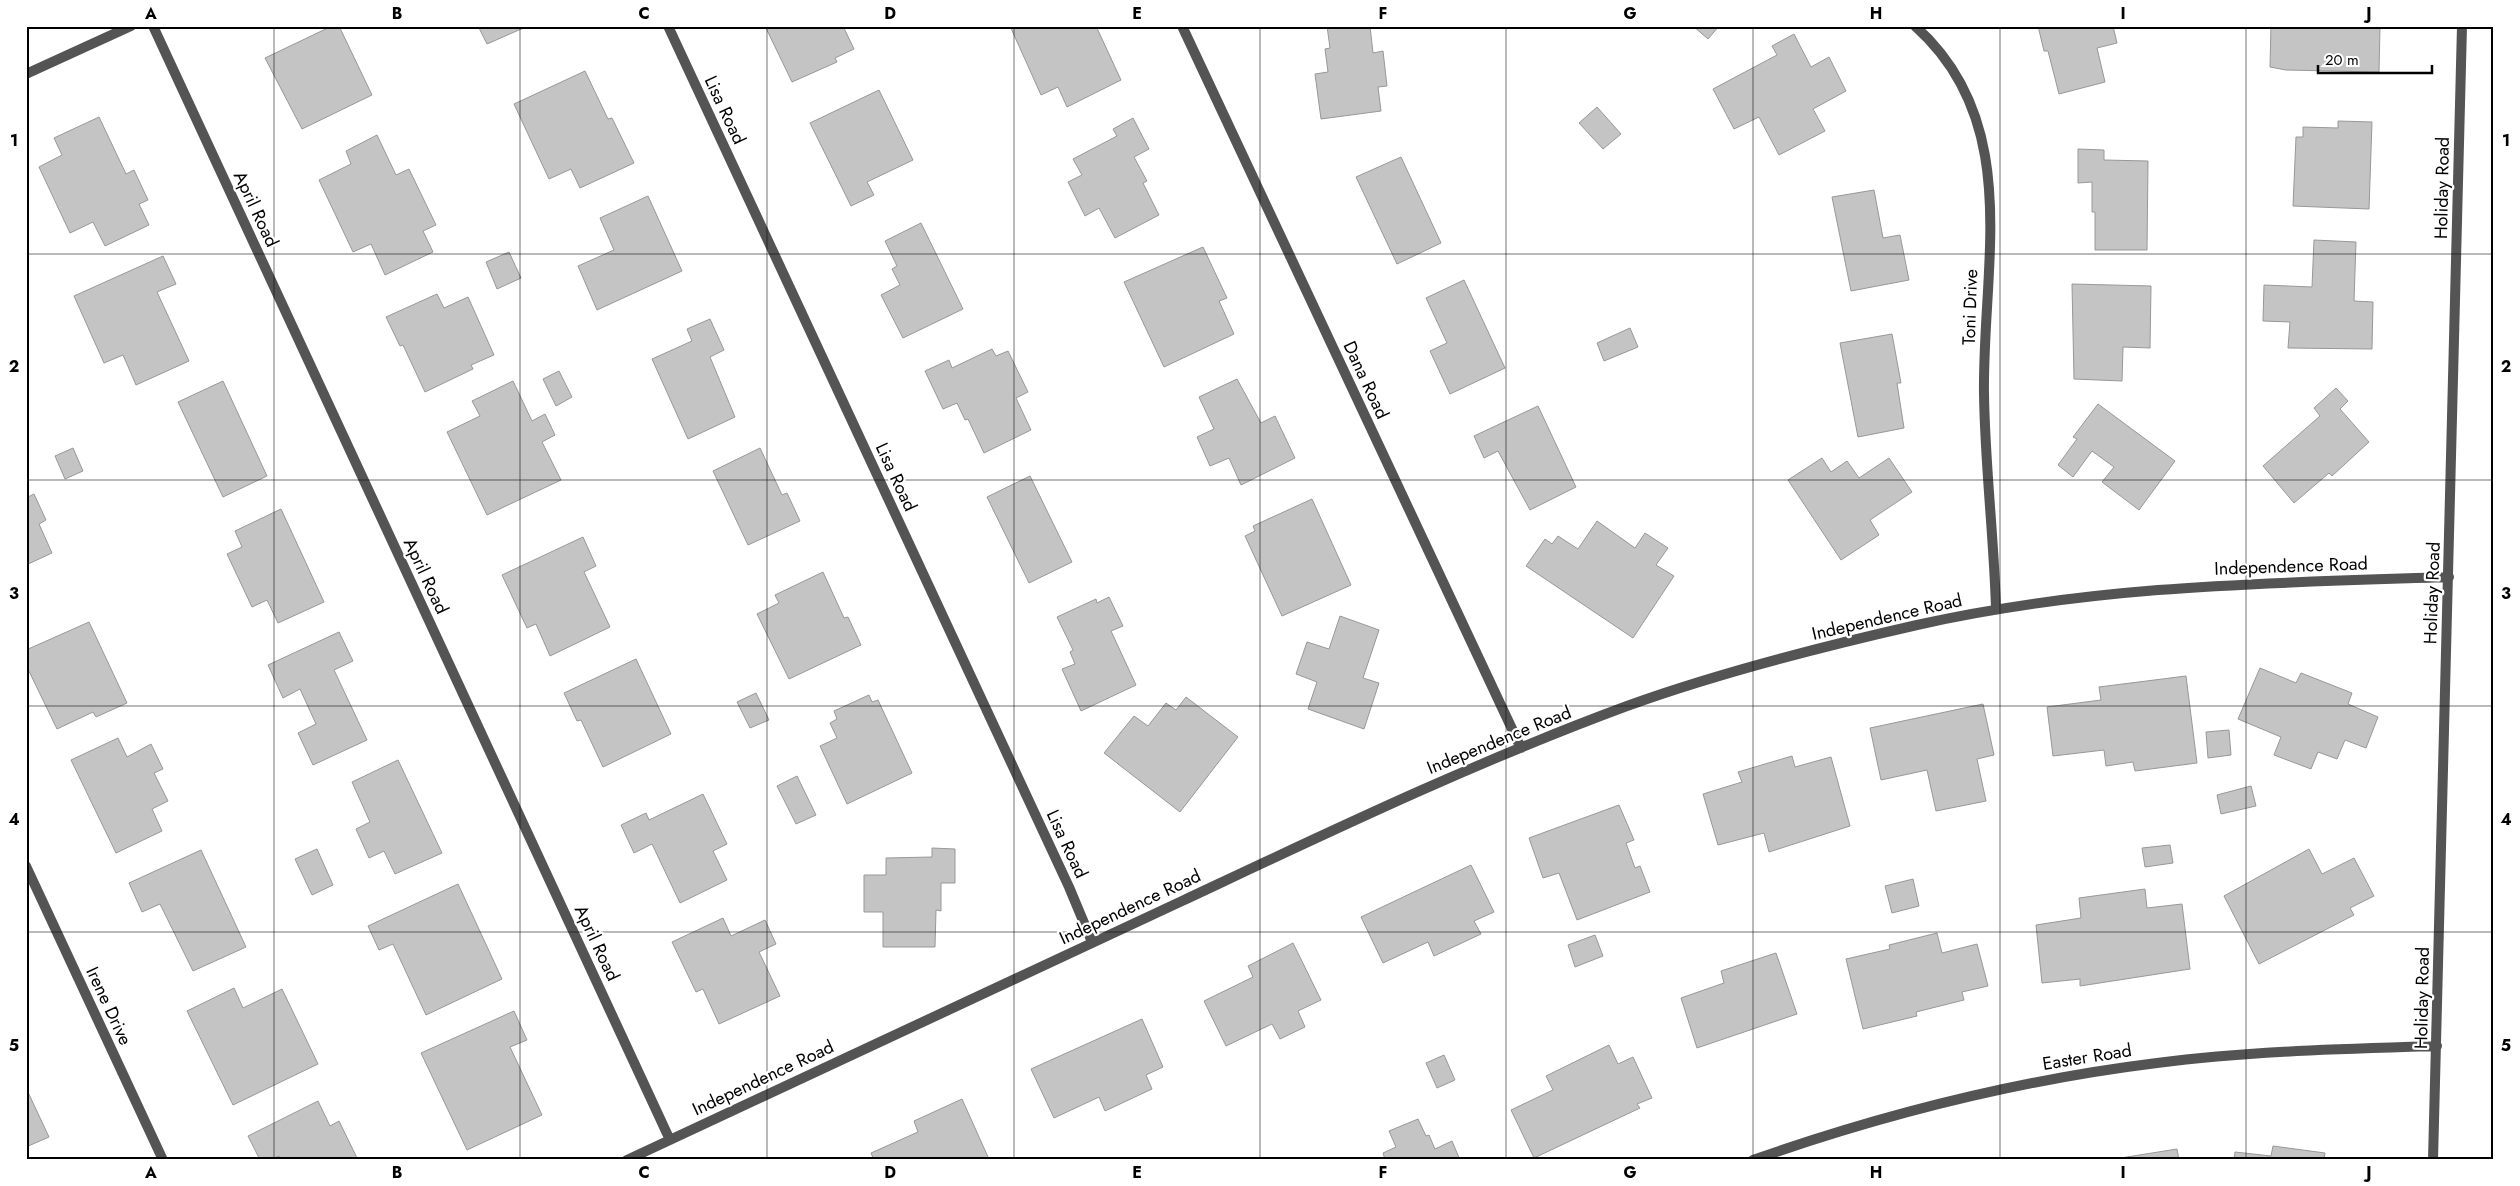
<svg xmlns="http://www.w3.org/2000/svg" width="2520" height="1186" viewBox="0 0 2520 1186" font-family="Jost,sans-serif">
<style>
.building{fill:#c4c4c4;stroke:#989898}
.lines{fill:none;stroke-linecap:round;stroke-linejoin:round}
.minor{stroke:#545454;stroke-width:10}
.grid{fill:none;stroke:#000;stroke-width:1;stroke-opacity:0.55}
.labels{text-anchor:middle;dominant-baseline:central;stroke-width:4.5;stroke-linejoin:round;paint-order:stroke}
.street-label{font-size:18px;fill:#000;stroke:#fff}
.neatline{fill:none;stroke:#000;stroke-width:2}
.grid-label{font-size:16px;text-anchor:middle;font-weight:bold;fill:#000}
</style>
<rect width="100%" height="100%" fill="#fff"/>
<path class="building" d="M 332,26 L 339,26 L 372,95 L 302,129 L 265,58 Z
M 478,26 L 528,26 L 487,44 Z
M 765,26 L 843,26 L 854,49 L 835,58 L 837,62 L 792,82 Z
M 1010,26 L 1096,26 L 1121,80 L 1067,107 L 1058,87 L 1041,95 Z
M 1327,26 L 1370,26 L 1373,53 L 1383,51 L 1387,86 L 1378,87 L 1381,111 L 1321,119 L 1315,74 L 1328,72 L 1325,49 L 1330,48 Z
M 1693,26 L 1719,26 L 1708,39 Z
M 2038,26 L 2113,26 L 2117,43 L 2097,48 L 2105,82 L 2059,94 L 2048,51 L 2044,51 Z
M 2271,26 L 2380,26 L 2379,72 L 2286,70 L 2270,67 Z
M 1794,34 L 1811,67 L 1829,57 L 1846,91 L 1813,109 L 1825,131 L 1779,155 L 1759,117 L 1734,129 L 1713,89 L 1777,55 L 1772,46 Z
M 585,71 L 608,119 L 612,118 L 634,163 L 580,188 L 571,169 L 549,179 L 514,104 Z
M 879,90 L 913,160 L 867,182 L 874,195 L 851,206 L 810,123 Z
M 1597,107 L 1621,134 L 1603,149 L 1579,123 Z
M 99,117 L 126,174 L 134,170 L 148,200 L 139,204 L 149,225 L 105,246 L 93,222 L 70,233 L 39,167 L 62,155 L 54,138 Z
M 1133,118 L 1149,149 L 1134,157 L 1147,181 L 1143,183 L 1159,215 L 1115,238 L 1099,208 L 1085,216 L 1068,182 L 1082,175 L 1073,159 L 1117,136 L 1113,129 Z
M 2338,121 L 2372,122 L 2369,209 L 2293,206 L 2296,137 L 2303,137 L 2303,127 L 2338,128 Z
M 377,135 L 396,175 L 409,169 L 436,225 L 423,231 L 433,252 L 385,275 L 371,244 L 353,252 L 319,180 L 351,164 L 346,151 Z
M 2078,149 L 2104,150 L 2104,160 L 2148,161 L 2147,250 L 2095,250 L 2095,212 L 2092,212 L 2092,182 L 2078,183 Z
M 1401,157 L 1441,243 L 1397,264 L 1356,177 Z
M 1874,190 L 1883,238 L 1900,235 L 1909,280 L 1851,291 L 1832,197 Z
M 648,196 L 682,271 L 597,310 L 578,266 L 614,250 L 600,218 Z
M 921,223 L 963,309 L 903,338 L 881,295 L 900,285 L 892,269 L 897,266 L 885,241 Z
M 2314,240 L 2356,242 L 2354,301 L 2373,302 L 2372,349 L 2288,348 L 2290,322 L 2263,321 L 2264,285 L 2312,287 Z
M 1203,247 L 1227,298 L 1219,301 L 1234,334 L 1164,367 L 1124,282 Z
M 509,252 L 521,278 L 497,289 L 486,262 Z
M 163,256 L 176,284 L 157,292 L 189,361 L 136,385 L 123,355 L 104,363 L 74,296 Z
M 1464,280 L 1505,368 L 1450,394 L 1430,351 L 1447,343 L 1426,298 Z
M 2072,284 L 2151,286 L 2150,348 L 2123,347 L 2122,381 L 2074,379 Z
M 437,294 L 444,308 L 468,297 L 494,355 L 471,365 L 473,369 L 425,392 L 403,345 L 400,346 L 386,317 Z
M 710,319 L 724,350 L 710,357 L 735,417 L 688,439 L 652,359 L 692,341 L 687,329 Z
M 1630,328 L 1638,347 L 1604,361 L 1597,343 Z
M 1892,334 L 1901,383 L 1897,383 L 1904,428 L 1858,437 L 1840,343 Z
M 992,349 L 996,356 L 1008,351 L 1028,392 L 1016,398 L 1031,430 L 984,453 L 968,419 L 965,420 L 957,403 L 943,409 L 925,371 L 949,360 L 952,368 Z
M 559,371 L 572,397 L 556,406 L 543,379 Z
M 1237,379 L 1261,423 L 1275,416 L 1295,458 L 1241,485 L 1229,458 L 1210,466 L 1197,437 L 1214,429 L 1199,397 Z
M 223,381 L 267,476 L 223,497 L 178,402 Z
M 513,381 L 532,421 L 545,414 L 555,435 L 542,442 L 561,480 L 487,515 L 447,432 L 480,416 L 472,401 Z
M 2336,388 L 2348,401 L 2340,409 L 2369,442 L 2332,476 L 2329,473 L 2294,503 L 2263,466 L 2320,416 L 2314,408 Z
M 2098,404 L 2175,461 L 2139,510 L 2102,482 L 2114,467 L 2092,451 L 2073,477 L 2058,465 L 2077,439 L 2073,437 Z
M 1538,406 L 1576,487 L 1530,510 L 1498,451 L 1484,458 L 1474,436 Z
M 73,448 L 83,471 L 65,479 L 55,456 Z
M 760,448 L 782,495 L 787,493 L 800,521 L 748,545 L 713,471 Z
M 1822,458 L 1831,472 L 1847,461 L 1859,478 L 1889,458 L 1912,492 L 1870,520 L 1879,535 L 1841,560 L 1788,480 Z
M 1030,476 L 1072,562 L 1029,583 L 987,497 Z
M 34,494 L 46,520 L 39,524 L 52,553 L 26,565 L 26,498 Z
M 1312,499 L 1351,585 L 1282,616 L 1245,536 L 1255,531 L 1253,526 Z
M 281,509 L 324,602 L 278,623 L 267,600 L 252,607 L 227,554 L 242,547 L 235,531 Z
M 1597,521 L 1635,548 L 1645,533 L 1668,548 L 1656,565 L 1674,576 L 1633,638 L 1526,566 L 1545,539 L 1552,544 L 1558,536 L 1578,549 Z
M 583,537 L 596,566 L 584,572 L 610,627 L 550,656 L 536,624 L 527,628 L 502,575 Z
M 823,572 L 844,618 L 848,617 L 861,645 L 789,679 L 757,614 L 779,603 L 775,595 Z
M 1109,597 L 1123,626 L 1111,631 L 1136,685 L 1081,711 L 1062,669 L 1075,664 L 1070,652 L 1073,650 L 1057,617 L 1096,599 L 1097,603 Z
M 1340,616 L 1379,630 L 1363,678 L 1379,683 L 1364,729 L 1308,709 L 1317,682 L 1296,674 L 1307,642 L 1329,649 Z
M 89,622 L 127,703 L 96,717 L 93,712 L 57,729 L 26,665 L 26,650 Z
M 339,632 L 353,661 L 334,670 L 367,740 L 313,765 L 298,733 L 316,724 L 300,689 L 283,698 L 268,665 Z
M 636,659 L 671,734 L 603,767 L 581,720 L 577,721 L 564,693 Z
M 2260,668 L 2296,683 L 2301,673 L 2352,693 L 2348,704 L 2378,717 L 2366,748 L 2345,740 L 2337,759 L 2318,752 L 2311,769 L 2274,755 L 2281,737 L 2238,719 Z
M 2186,676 L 2197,763 L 2135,771 L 2133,762 L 2106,766 L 2104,750 L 2053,756 L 2047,707 L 2101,700 L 2099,687 Z
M 756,693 L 769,720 L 750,728 L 737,702 Z
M 869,695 L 872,702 L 878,700 L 912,773 L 847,804 L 820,746 L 837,738 L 830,723 L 837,719 L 834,711 Z
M 1186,697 L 1238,737 L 1180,812 L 1104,753 L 1134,716 L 1148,726 L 1166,703 L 1176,710 Z
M 1983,704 L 1994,755 L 1977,759 L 1986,801 L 1936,811 L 1927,770 L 1881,780 L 1870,728 Z
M 2229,730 L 2231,755 L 2208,758 L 2206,732 Z
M 118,738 L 127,757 L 151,744 L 163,769 L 154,773 L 168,801 L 152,809 L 162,831 L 116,853 L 71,760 Z
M 1792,756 L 1795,767 L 1831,757 L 1850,826 L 1769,852 L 1764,833 L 1718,845 L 1703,794 L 1742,782 L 1738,772 Z
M 398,760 L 442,853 L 395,874 L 384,851 L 369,858 L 356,829 L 370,822 L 352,782 Z
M 797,776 L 816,815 L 796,824 L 777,786 Z
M 2251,786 L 2256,806 L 2221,814 L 2217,795 Z
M 703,794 L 727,844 L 713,851 L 727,880 L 680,903 L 652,844 L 634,853 L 621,825 L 646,813 L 649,820 Z
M 1619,805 L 1634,840 L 1626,843 L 1635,868 L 1640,866 L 1650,892 L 1577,920 L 1559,873 L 1543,878 L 1529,838 Z
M 2170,845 L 2173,863 L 2145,867 L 2142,848 Z
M 932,848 L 955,849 L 955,883 L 941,883 L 941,911 L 936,910 L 935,947 L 883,947 L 883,912 L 864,912 L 864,875 L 886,875 L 886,858 L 932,857 Z
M 317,849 L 333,885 L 312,895 L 295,859 Z
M 2309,849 L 2322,874 L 2354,858 L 2374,896 L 2350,908 L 2354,915 L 2259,964 L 2224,896 Z
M 201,850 L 246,947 L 193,971 L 160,904 L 142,912 L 129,883 Z
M 1471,865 L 1494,912 L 1474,921 L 1481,934 L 1434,956 L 1428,942 L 1383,963 L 1361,917 Z
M 1913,879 L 1919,906 L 1892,913 L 1885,886 Z
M 458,884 L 502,979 L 426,1015 L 393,944 L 379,950 L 368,926 Z
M 2145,889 L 2147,908 L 2182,904 L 2190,969 L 2080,986 L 2080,979 L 2042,983 L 2036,925 L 2081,918 L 2079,898 Z
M 723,918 L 731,936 L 765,920 L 776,944 L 759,952 L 780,996 L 719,1024 L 703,989 L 696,992 L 672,942 Z
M 1937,933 L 1942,953 L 1977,944 L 1988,986 L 1962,992 L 1964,1000 L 1916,1012 L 1917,1016 L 1863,1029 L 1846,959 L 1890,949 L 1889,945 Z
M 1595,935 L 1603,956 L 1575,967 L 1568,945 Z
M 1293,943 L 1321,1000 L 1298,1011 L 1305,1027 L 1280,1039 L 1272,1024 L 1226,1046 L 1204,1001 L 1253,977 L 1248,966 Z
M 1776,953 L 1797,1014 L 1697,1048 L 1681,998 L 1724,983 L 1721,971 Z
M 234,988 L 243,1008 L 282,989 L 318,1064 L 233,1105 L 187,1011 Z
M 514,1011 L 527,1040 L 510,1047 L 542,1115 L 467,1150 L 421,1053 Z
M 1142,1019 L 1163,1067 L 1146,1075 L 1152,1089 L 1105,1111 L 1099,1097 L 1054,1118 L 1031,1069 Z
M 1609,1045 L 1618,1064 L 1633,1057 L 1652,1098 L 1637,1104 L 1640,1108 L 1534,1158 L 1511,1110 L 1553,1090 L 1546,1076 Z
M 1444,1055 L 1455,1080 L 1437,1088 L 1426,1063 Z
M 26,1088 L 49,1137 L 26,1147 Z
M 962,1099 L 988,1157 L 982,1160 L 874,1160 L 871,1153 L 918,1132 L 914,1121 Z
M 318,1101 L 330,1126 L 339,1121 L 358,1160 L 281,1160 L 279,1156 L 270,1160 L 260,1160 L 248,1136 Z
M 1418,1119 L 1426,1136 L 1429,1135 L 1435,1149 L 1452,1141 L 1460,1160 L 1385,1160 L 1383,1153 L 1396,1147 L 1389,1131 Z
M 2273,1146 L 2325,1153 L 2324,1160 L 2234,1160 L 2235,1152 L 2271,1156 Z
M 2177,1149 L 2179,1160 L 2108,1160 Z"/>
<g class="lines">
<path class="minor" d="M 153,26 L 670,1140
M 668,26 L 1069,887 L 1092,942
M 1182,26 L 1521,748
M 1915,26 C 2024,123 1982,266 1984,394 C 1985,466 1994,537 1996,609
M 26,74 L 131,26
M 26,866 L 163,1160
M 627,1160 C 812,1073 997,986 1182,901 C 1329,832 1475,762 1627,706 C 1721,672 1820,647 1917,625 C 2095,585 2268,583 2449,577
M 1753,1160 C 1884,1114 2019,1080 2157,1063 C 2250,1051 2344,1049 2437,1046
M 2433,1160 L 2462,26"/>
</g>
<path class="grid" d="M 274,26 L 274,1160M 520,26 L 520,1160M 767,26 L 767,1160M 1014,26 L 1014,1160M 1260,26 L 1260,1160M 1506,26 L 1506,1160M 1753,26 L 1753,1160M 2000,26 L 2000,1160M 2246,26 L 2246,1160M 26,254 L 2494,254M 26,480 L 2494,480M 26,706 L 2494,706M 26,932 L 2494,932"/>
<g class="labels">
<g class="street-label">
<text transform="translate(725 110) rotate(65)">Lisa Road</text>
<text transform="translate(2442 188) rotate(-89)">Holiday Road</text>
<text transform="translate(256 209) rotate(65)">April Road</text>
<text transform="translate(1970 307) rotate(-88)">Toni Drive</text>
<text transform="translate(1366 380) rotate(65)">Dana Road</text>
<text transform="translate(896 477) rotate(65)">Lisa Road</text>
<text transform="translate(2291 566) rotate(-2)">Independence Road</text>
<text transform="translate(426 576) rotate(65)">April Road</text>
<text transform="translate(2432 593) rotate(-88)">Holiday Road</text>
<text transform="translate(1887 617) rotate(-13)">Independence Road</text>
<text transform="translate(1499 740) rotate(-22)">Independence Road</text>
<text transform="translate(1067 844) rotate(65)">Lisa Road</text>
<text transform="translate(1130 907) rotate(-25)">Independence Road</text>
<text transform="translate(597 943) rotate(65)">April Road</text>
<text transform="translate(2422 998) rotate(-89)">Holiday Road</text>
<text transform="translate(109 1006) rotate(65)">Irene Drive</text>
<text transform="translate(2087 1057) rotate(-9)">Easter Road</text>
<text transform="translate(763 1078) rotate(-25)">Independence Road</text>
</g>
</g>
<rect width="2520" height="1186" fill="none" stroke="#ffffff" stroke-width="55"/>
<path d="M2318 65v8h114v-8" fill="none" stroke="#000000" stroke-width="2.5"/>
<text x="2325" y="65" font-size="15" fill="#000000" stroke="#ffffff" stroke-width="4" paint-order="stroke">20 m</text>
<rect x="28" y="28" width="2464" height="1130" class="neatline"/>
<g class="grid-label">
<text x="151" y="19">A</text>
<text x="397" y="19">B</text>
<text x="644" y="19">C</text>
<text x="890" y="19">D</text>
<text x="1137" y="19">E</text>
<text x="1383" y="19">F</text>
<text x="1630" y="19">G</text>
<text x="1876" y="19">H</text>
<text x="2123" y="19">I</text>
<text x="2369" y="19">J</text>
<text x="14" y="146">1</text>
<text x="2506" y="146">1</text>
<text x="14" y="372">2</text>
<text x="2506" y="372">2</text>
<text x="14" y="599">3</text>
<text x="2506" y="599">3</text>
<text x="14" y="825">4</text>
<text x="2506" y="825">4</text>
<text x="14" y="1051">5</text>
<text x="2506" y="1051">5</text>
<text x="151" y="1178">A</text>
<text x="397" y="1178">B</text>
<text x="644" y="1178">C</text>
<text x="890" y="1178">D</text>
<text x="1137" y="1178">E</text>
<text x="1383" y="1178">F</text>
<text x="1630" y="1178">G</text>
<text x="1876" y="1178">H</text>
<text x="2123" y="1178">I</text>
<text x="2369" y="1178">J</text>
</g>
</svg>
